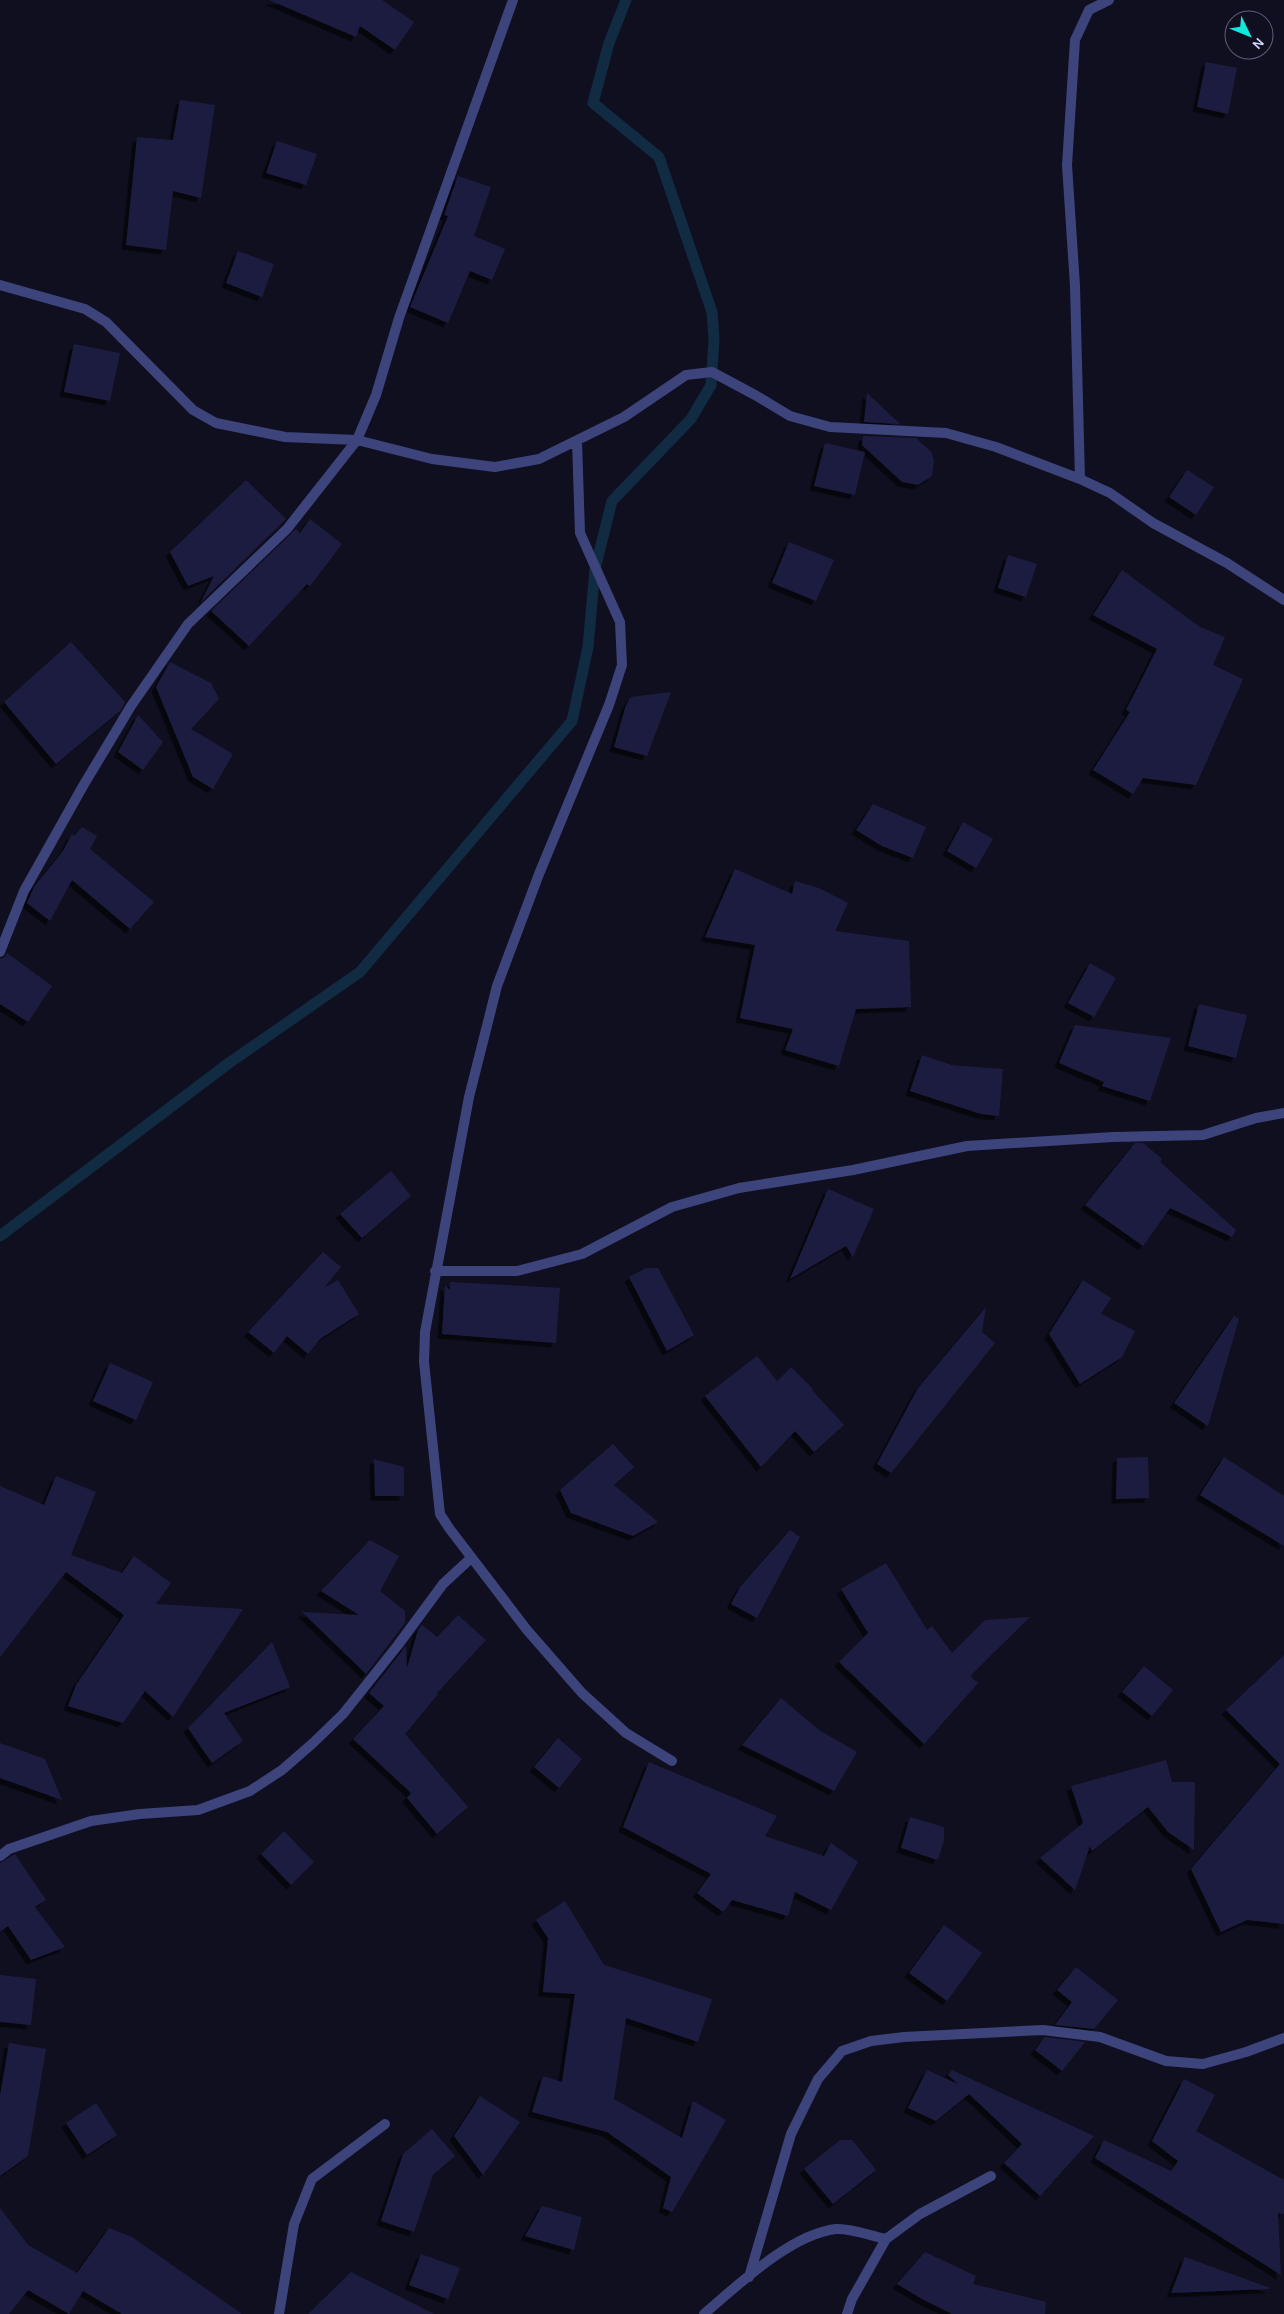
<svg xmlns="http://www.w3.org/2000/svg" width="1284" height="2314" viewBox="0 0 1284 2314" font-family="Karla,sans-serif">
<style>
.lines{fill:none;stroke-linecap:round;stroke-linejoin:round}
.stream{stroke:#112c42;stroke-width:11}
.building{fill:#1e1c3f;filter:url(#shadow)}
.minor{stroke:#3d447c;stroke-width:10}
</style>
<defs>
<filter id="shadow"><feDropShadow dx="-4.5" dy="4.5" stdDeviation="0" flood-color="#0009"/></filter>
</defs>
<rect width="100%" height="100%" fill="#0f0f20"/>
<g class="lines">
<path class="stream" d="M 0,1236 L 229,1063 L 360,972 L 572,721 L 588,647 L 595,569 L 612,501 L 691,419 L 711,385 L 714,339 L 712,312 L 659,157 L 593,103 L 609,43 L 626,0"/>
</g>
<path class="building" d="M 269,0 L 382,0 L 414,22 L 395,50 L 360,26 L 356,37 Z
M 1206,62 L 1237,68 L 1228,114 L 1197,107 Z
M 180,100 L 215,105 L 201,198 L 173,191 L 166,250 L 126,245 L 137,137 L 173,140 Z
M 277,141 L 317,154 L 306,185 L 266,173 Z
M 458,176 L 491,187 L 474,236 L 505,249 L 492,280 L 470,271 L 448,323 L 410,307 L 448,216 L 444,215 Z
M 238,251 L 274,264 L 262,297 L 226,283 Z
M 74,344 L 120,353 L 110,401 L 64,392 Z
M 867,393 L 900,424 L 864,422 Z
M 863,436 L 916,438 L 931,452 L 934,460 L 932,476 L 918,485 L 902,482 L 862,445 Z
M 825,443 L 865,452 L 855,495 L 814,486 Z
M 1187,470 L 1214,487 L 1196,515 L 1169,497 Z
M 246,480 L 286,519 L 201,602 L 214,576 L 188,586 L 170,552 Z
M 310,519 L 342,544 L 310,586 L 307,584 L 249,646 L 211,611 L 296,529 L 300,533 Z
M 789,542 L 834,560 L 816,601 L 772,583 Z
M 1008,555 L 1037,564 L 1026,597 L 998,588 Z
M 1122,570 L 1200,627 L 1225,637 L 1213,665 L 1243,679 L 1196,785 L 1143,778 L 1133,794 L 1093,770 L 1130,712 L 1126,710 L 1157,649 L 1093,615 Z
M 71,642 L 125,702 L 121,710 L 56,764 L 4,702 Z
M 170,662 L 211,683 L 219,699 L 191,729 L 233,754 L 213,789 L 193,777 L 156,687 Z
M 671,692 L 647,756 L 614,747 L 626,705 L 631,697 Z
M 138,715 L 163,742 L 143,770 L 118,752 Z
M 873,804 L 926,827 L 913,858 L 882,846 L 856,830 Z
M 963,822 L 993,839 L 976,868 L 947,851 Z
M 82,827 L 97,836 L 90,849 L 154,902 L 130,929 L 72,880 L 50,921 L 27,903 L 34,887 L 63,851 L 72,834 L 74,836 Z
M 735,869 L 792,894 L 795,881 L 819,888 L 848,903 L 835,931 L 909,941 L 911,1007 L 856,1009 L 839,1066 L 785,1050 L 793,1029 L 740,1018 L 755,945 L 705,937 Z
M 7,953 L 52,986 L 28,1022 L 0,1004 L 0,959 L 5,957 Z
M 1090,963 L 1116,978 L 1094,1017 L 1068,1003 Z
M 1199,1004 L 1247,1015 L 1236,1058 L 1188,1046 Z
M 1075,1025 L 1171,1038 L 1150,1101 L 1102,1086 L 1104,1082 L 1059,1063 Z
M 922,1055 L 952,1065 L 1003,1069 L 999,1116 L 981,1114 L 910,1091 Z
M 1135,1143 L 1143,1143 L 1162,1159 L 1160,1162 L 1236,1230 L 1232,1237 L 1170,1208 L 1143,1246 L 1085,1205 Z
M 391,1171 L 411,1196 L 362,1238 L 340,1214 Z
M 828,1189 L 874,1209 L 853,1257 L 846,1246 L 790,1279 Z
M 323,1252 L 341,1267 L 324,1288 L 338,1280 L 359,1314 L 320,1339 L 308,1354 L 287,1336 L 274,1353 L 248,1332 Z
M 646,1268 L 658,1268 L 694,1335 L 667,1351 L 629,1277 Z
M 1083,1280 L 1111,1298 L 1101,1314 L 1135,1331 L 1122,1357 L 1080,1384 L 1049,1334 Z
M 450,1282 L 560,1288 L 556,1343 L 442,1334 L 445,1285 L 450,1290 Z
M 986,1307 L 982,1332 L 995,1343 L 891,1473 L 877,1464 L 918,1388 Z
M 1234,1316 L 1239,1319 L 1208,1426 L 1174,1403 Z
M 757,1356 L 777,1381 L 791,1367 L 813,1389 L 812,1390 L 844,1425 L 814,1452 L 795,1431 L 761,1467 L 705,1396 Z
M 110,1363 L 153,1382 L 136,1420 L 93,1401 Z
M 613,1444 L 634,1467 L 614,1485 L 658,1522 L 633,1536 L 571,1513 L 560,1490 Z
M 1148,1457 L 1149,1498 L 1116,1499 L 1117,1458 Z
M 1224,1457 L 1284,1496 L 1284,1546 L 1200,1495 Z
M 374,1459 L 404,1467 L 404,1496 L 375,1496 Z
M 56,1476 L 96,1492 L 71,1555 L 122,1573 L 134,1556 L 171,1583 L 156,1604 L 243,1609 L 173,1717 L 145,1691 L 123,1723 L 68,1706 L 76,1685 L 124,1615 L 66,1572 L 0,1657 L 0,1486 L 44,1505 Z
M 790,1530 L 800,1537 L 757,1618 L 731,1604 L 740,1587 Z
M 370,1540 L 399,1556 L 380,1591 L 405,1611 L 405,1623 L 366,1674 L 302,1612 L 359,1615 L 321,1591 Z
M 886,1563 L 927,1630 L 932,1626 L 952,1653 L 985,1620 L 1030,1617 L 970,1676 L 978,1683 L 924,1744 L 839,1662 L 868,1633 L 841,1589 Z
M 458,1615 L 486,1640 L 437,1693 L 438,1694 L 405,1734 L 468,1807 L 437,1834 L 407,1798 L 411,1793 L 353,1739 L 384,1706 L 369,1693 L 406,1646 L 407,1668 L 418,1630 L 422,1625 L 437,1637 Z
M 272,1642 L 290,1687 L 224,1713 L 243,1741 L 212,1763 L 188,1728 Z
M 1284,1655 L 1284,1924 L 1247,1920 L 1221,1932 L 1191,1869 L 1280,1764 L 1226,1710 Z
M 1144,1666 L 1173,1690 L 1152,1716 L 1122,1692 Z
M 781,1698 L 819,1730 L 857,1752 L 834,1791 L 742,1745 Z
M 558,1738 L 582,1759 L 559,1788 L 534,1767 Z
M 0,1743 L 45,1759 L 62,1800 L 0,1778 Z
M 1166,1760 L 1172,1782 L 1195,1782 L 1194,1850 L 1168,1832 L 1148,1807 L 1092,1851 L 1090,1846 L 1075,1890 L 1040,1858 L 1083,1823 L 1071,1786 Z
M 649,1762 L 777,1816 L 765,1836 L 824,1856 L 831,1843 L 858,1862 L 831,1910 L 795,1892 L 788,1916 L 732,1900 L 723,1912 L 697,1893 L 711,1874 L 623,1827 Z
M 910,1817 L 944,1827 L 944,1840 L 938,1860 L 901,1848 Z
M 284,1831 L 314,1862 L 291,1885 L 261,1854 Z
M 15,1854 L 46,1900 L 35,1907 L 65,1947 L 31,1960 L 8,1926 L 0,1932 L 0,1863 Z
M 565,1901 L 604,1965 L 712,1999 L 698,2042 L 626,2018 L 614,2099 L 682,2138 L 693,2101 L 726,2120 L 672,2212 L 663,2208 L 671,2177 L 607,2132 L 532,2112 L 543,2076 L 562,2082 L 575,1994 L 543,1992 L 548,1938 L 536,1920 Z
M 944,1925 L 982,1953 L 947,2001 L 909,1973 Z
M 1076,1967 L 1118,2000 L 1094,2029 L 1055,2025 L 1072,2002 L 1057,1990 Z
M 0,1975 L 36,1979 L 31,2025 L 0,2022 Z
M 1045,2037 L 1085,2042 L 1062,2071 L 1035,2050 Z
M 9,2043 L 46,2049 L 28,2156 L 0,2176 L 0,2096 Z
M 927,2070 L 958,2084 L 948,2075 L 952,2070 L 1094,2136 L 1040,2196 L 1004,2163 L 1022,2144 L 969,2094 L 936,2121 L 908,2108 Z
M 1184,2079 L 1215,2095 L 1196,2131 L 1284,2180 L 1284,2214 L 1278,2213 L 1281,2275 L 1095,2158 L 1104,2140 L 1171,2171 L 1178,2161 L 1152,2141 Z
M 480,2096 L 520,2122 L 483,2175 L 454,2136 Z
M 96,2103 L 117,2135 L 87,2155 L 66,2123 Z
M 432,2129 L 455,2156 L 433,2175 L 414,2232 L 381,2221 L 403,2154 Z
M 840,2140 L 852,2140 L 876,2170 L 833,2204 L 804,2169 Z
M 542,2206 L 582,2217 L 574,2250 L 525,2236 Z
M 0,2208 L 28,2245 L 77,2273 L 109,2228 L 132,2237 L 242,2314 L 122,2314 L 83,2291 L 69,2314 L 28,2290 L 9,2314 L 0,2314 Z
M 925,2252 L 976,2276 L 973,2284 L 1046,2302 L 1045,2314 L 952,2314 L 922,2299 L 897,2284 Z
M 421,2254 L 460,2268 L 448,2299 L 409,2285 Z
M 1185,2257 L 1270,2288 L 1269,2289 L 1171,2293 Z
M 351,2272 L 434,2314 L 308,2314 Z"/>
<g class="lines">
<path class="minor" d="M 0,285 L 85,309 L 106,322 L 193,410 L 216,423 L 285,437 L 357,440 L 432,459 L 495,467 L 539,459 L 624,417 L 686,375 L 712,372 L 755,395 L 790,416 L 830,427 L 946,433 L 996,447 L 1080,479 L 1110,493 L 1153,523 L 1227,563 L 1284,600
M 577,441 L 580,533 L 620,622 L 622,665 L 609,705 L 539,874 L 497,986 L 469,1097 L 425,1332 L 424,1362 L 440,1514 L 449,1528 L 527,1630 L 582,1693 L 626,1733 L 672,1761
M 1080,479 L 1075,286 L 1067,165 L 1075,40 L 1089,10 L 1109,0
M 0,952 L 24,891 L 83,786 L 131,706 L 188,624 L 287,529 L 357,440 L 376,395 L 399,318 L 513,0
M 435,1271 L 517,1271 L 582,1254 L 672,1207 L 739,1188 L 853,1170 L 967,1146 L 1113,1137 L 1203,1135 L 1256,1118 L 1284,1113
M 0,1856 L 9,1849 L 91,1821 L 140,1814 L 198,1810 L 250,1791 L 282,1770 L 313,1743 L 343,1714 L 398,1645 L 443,1584 L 470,1559
M 749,2277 L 791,2134 L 818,2079 L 842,2051 L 871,2041 L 904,2037 L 1043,2030 L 1100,2037 L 1166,2061 L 1203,2064 L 1246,2052 L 1284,2038
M 279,2314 L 294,2224 L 312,2179 L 385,2124
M 704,2314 C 738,2285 791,2234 836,2229 C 851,2228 871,2236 886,2239
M 847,2314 L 852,2299 L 886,2239 L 920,2214 L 991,2176"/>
</g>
<g transform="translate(1249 35) rotate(133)"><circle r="24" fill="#0f0f20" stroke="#5d5d78"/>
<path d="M0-4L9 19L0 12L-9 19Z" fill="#11e8db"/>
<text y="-8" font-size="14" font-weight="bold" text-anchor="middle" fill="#d1d3fc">N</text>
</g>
</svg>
